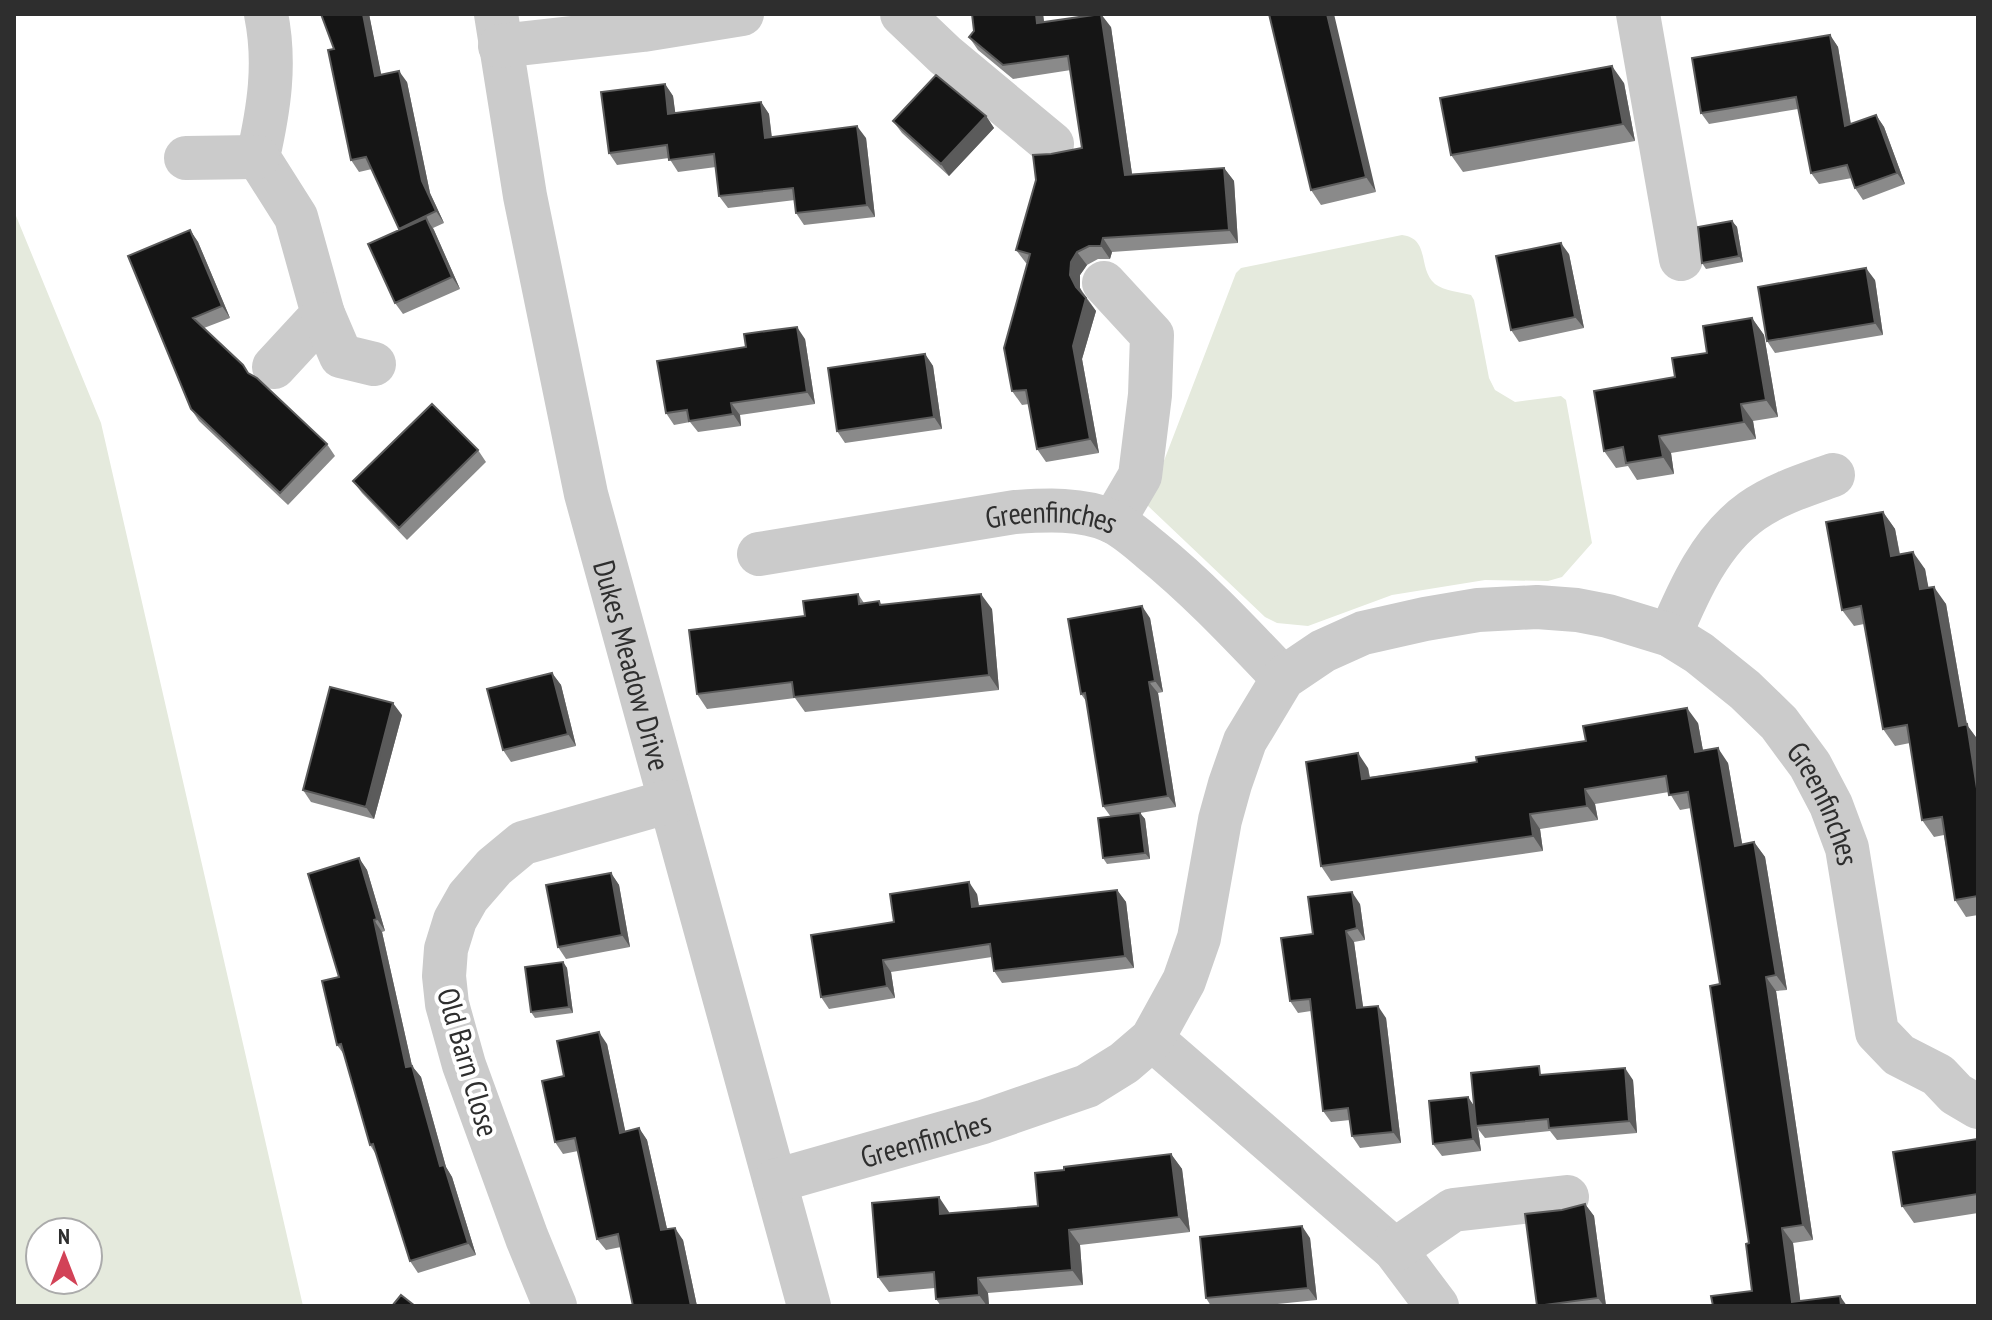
<svg xmlns="http://www.w3.org/2000/svg" width="1992" height="1320" viewBox="0 0 1992 1320" font-family="'PT Sans Narrow',sans-serif">
<style>
.green{fill:#e5eadd;fill-rule:evenodd}
.lines{fill:none;stroke-linecap:round;stroke-linejoin:round}
.minor{stroke:#cbcbcb;stroke-width:44}
.wall{fill:#8a8a8a}
.shaded-wall{fill:#5b5b5b}
.building{fill:#151515;stroke:#5b5b5b;stroke-width:2}
.labels{text-anchor:middle;dominant-baseline:central;stroke-width:8;stroke-linejoin:round;paint-order:stroke}
.street-label{font-size:30px;fill:#2e2e2e;stroke:#fff}
</style>
<rect width="100%" height="100%" fill="#fff"/>
<path class="green" d="M 14,211 L 101,423 L 303,1306 L 14,1306 ZM 40,1232 L 88,1232 L 88,1280 L 40,1280 Z
M 1402,235 C 1431,239 1417,268 1435,284 C 1444,291 1460,292 1471,295 L 1474,300 L 1489,378 L 1495,390 L 1515,402 L 1561,396 L 1566,400 L 1592,543 L 1562,577 L 1548,581 L 1485,580 L 1392,595 L 1308,626 L 1277,623 L 1265,617 L 1147,505 L 1236,273 L 1241,268 Z"/>
<g class="lines">
<g class="minor">
<path d="M 266,14 C 276,63 269,108 258,157 L 296,217 L 323,314 L 274,367"/>
<path id="s1" d="M 496,14 L 525,196 L 586,494 L 809,1306"/>
<path d="M 902,14 L 945,55 L 1052,144"/>
<path d="M 1638,14 L 1681,259"/>
<path d="M 500,46 L 643,30 L 742,14"/>
<path d="M 186,158 L 258,157"/>
<path d="M 1104,283 L 1152,335 L 1150,395 L 1140,476 L 1113,522"/>
<path d="M 323,314 L 341,356 L 374,364"/>
<path id="s2" d="M 759,554 L 1015,512 C 1046,510 1082,508 1111,521 C 1126,528 1139,540 1151,550 C 1199,589 1240,633 1283,678"/>
<path d="M 1670,635 C 1689,590 1711,540 1752,511 C 1776,494 1805,485 1833,475"/>
<path d="M 1152,1039 L 1395,1250 L 1437,1306"/>
<path id="s3" d="M 775,1181 L 983,1122 L 1087,1086 L 1124,1063 L 1152,1039 L 1184,981 L 1199,938 L 1220,820 L 1230,784 L 1245,741 L 1283,678 L 1323,651 L 1363,633 L 1425,619 L 1478,610 L 1537,607 L 1577,610 L 1608,616 L 1670,635 L 1699,653 L 1745,690 L 1779,723 L 1810,765 L 1831,805 L 1847,848 L 1877,1032 L 1899,1055 L 1938,1075 L 1956,1094 L 1978,1107"/>
<path d="M 1395,1250 L 1453,1210 L 1567,1197"/>
<path d="M 555,1306 L 527,1238 L 464,1065 L 447,1004 L 444,976 L 446,949 L 455,920 L 468,897 L 494,867 L 523,843 L 670,801"/>
</g>
</g>
<path class="wall" d="M 369,14 L 381,75 L 407,82 L 430,193 L 444,223 L 433,228 L 460,289 L 403,314 L 395,303 L 399,230 L 372,169 L 359,172 L 351,160 L 334,49 Z
M 972,14 L 1043,14 L 1044,22 L 1111,27 L 1132,174 L 1224,168 L 1234,181 L 1238,243 L 1112,252 L 1110,259 L 1098,259 L 1087,265 L 1080,275 L 1080,288 L 1096,311 L 1082,359 L 1099,453 L 1046,462 L 1037,449 L 1029,404 L 1022,405 L 1012,391 L 1028,264 L 1026,263 L 1016,250 L 1051,154 L 1082,148 L 1071,70 L 1013,79 L 978,50 L 969,37 L 974,31 Z
M 1269,14 L 1376,192 L 1321,205 L 1311,190 Z
M 1830,35 L 1838,47 L 1851,124 L 1876,115 L 1884,127 L 1905,184 L 1863,200 L 1855,188 L 1852,178 L 1819,184 L 1811,173 L 1798,109 L 1709,124 L 1701,113 Z
M 1624,83 L 1635,141 L 1463,172 L 1451,155 Z
M 665,84 L 673,96 L 675,113 L 761,102 L 769,114 L 772,137 L 866,138 L 875,217 L 804,225 L 796,213 L 795,200 L 728,208 L 719,196 L 716,167 L 678,172 L 669,158 L 617,165 L 609,153 Z
M 986,116 L 994,128 L 949,176 L 902,133 L 893,121 Z
M 1732,221 L 1737,227 L 1743,262 L 1706,269 L 1702,263 Z
M 190,230 L 198,242 L 230,318 L 204,328 L 249,374 L 327,444 L 335,456 L 288,505 L 199,421 L 191,409 Z
M 1569,254 L 1584,328 L 1519,342 L 1511,330 Z
M 1875,280 L 1883,335 L 1775,353 L 1767,341 Z
M 1752,318 L 1764,335 L 1778,417 L 1753,421 L 1756,439 L 1671,453 L 1674,474 L 1637,480 L 1628,466 L 1616,468 L 1604,451 L 1675,377 Z
M 805,339 L 815,404 L 740,415 L 741,426 L 698,432 L 690,422 L 674,425 L 666,413 Z
M 925,354 L 933,366 L 942,429 L 845,443 L 837,431 Z
M 478,450 L 486,462 L 407,540 L 362,493 L 353,481 Z
M 1883,512 L 1895,529 L 1900,554 L 1925,569 L 1928,588 L 1946,604 L 1967,725 L 1978,740 L 1978,915 L 1966,917 L 1955,900 L 1944,835 L 1934,837 L 1922,820 L 1910,743 L 1895,746 L 1883,729 L 1864,624 L 1854,626 L 1842,610 Z
M 858,594 L 864,603 L 992,609 L 999,690 L 805,712 L 795,698 L 707,709 L 697,694 L 805,616 Z
M 1150,618 L 1163,692 L 1158,693 L 1176,807 L 1140,813 L 1145,819 L 1150,859 L 1107,864 L 1103,858 L 1111,817 L 1103,806 L 1086,701 L 1081,694 Z
M 552,673 L 561,685 L 576,746 L 511,762 L 503,750 Z
M 402,715 L 374,819 L 311,802 L 303,790 Z
M 1698,723 L 1703,751 L 1728,763 L 1742,844 L 1754,842 L 1765,857 L 1787,990 L 1776,991 L 1813,1240 L 1793,1243 L 1800,1300 L 1847,1306 L 1713,1306 L 1752,1291 L 1749,1243 L 1720,984 L 1691,808 L 1680,810 L 1669,792 L 1595,804 L 1598,820 L 1540,829 L 1543,851 L 1331,881 L 1321,866 L 1368,768 L 1370,777 L 1477,762 L 1586,741 Z
M 359,858 L 367,870 L 385,931 L 382,932 L 412,1066 L 421,1077 L 446,1167 L 452,1177 L 476,1255 L 418,1273 L 410,1261 L 377,1156 L 370,1145 L 345,1056 L 337,1045 L 339,977 Z
M 611,873 L 619,885 L 630,947 L 566,959 L 558,947 Z
M 1117,890 L 1126,902 L 1134,968 L 1002,983 L 994,971 L 992,957 L 891,972 L 895,998 L 829,1009 L 821,997 L 894,922 L 977,894 L 979,907 Z
M 1360,904 L 1365,940 L 1354,942 L 1363,1008 L 1386,1018 L 1401,1143 L 1360,1148 L 1352,1136 L 1350,1120 L 1331,1122 L 1323,1111 L 1311,1011 L 1298,1013 L 1290,1001 L 1313,934 Z
M 563,962 L 567,968 L 573,1013 L 535,1018 L 531,1012 Z
M 607,1044 L 625,1131 L 639,1128 L 647,1140 L 667,1229 L 683,1240 L 697,1306 L 633,1306 L 621,1247 L 606,1250 L 597,1239 L 578,1151 L 563,1154 L 555,1142 L 564,1076 Z
M 1545,1075 L 1633,1080 L 1637,1133 L 1557,1140 L 1550,1131 L 1485,1138 L 1478,1129 L 1481,1151 L 1442,1156 L 1433,1144 L 1468,1097 L 1474,1106 Z
M 1978,1139 L 1978,1213 L 1914,1223 L 1902,1206 Z
M 1171,1154 L 1182,1169 L 1190,1232 L 1080,1245 L 1083,1285 L 988,1293 L 989,1306 L 941,1306 L 936,1299 L 935,1288 L 889,1292 L 878,1277 L 949,1212 L 949,1214 L 1038,1206 L 1064,1170 Z
M 1585,1204 L 1594,1216 L 1606,1306 L 1537,1306 Z
M 1310,1238 L 1317,1300 L 1257,1306 L 1211,1306 L 1206,1298 Z"/>
<path class="shaded-wall" d="M 363,14 L 369,14 L 384,88 L 375,76 Z
M 1036,14 L 1043,14 L 1046,37 L 1037,23 Z
M 1101,14 L 1111,27 L 1134,188 L 1125,175 Z
M 1327,14 L 1334,14 L 1376,192 L 1366,177 Z
M 1830,35 L 1838,47 L 1853,138 L 1845,126 Z
M 1612,66 L 1624,83 L 1635,141 L 1623,124 Z
M 399,71 L 407,82 L 430,193 L 444,223 L 436,211 L 422,181 Z
M 665,84 L 673,96 L 677,125 L 668,114 Z
M 761,102 L 769,114 L 773,150 L 765,138 Z
M 1876,115 L 1884,127 L 1905,184 L 1897,173 Z
M 986,116 L 994,128 L 949,176 L 941,164 Z
M 857,126 L 866,138 L 875,217 L 867,205 Z
M 1224,168 L 1234,181 L 1238,243 L 1229,230 Z
M 426,218 L 434,230 L 460,289 L 452,277 Z
M 1732,221 L 1737,227 L 1743,262 L 1739,256 Z
M 190,230 L 198,242 L 230,318 L 222,306 Z
M 1103,238 L 1112,252 L 1110,259 L 1101,246 Z
M 1561,243 L 1569,254 L 1584,328 L 1575,317 Z
M 1077,252 L 1087,265 L 1080,275 L 1080,288 L 1086,300 L 1076,287 L 1070,275 L 1071,262 Z
M 1866,268 L 1875,280 L 1883,335 L 1875,323 Z
M 1086,298 L 1096,311 L 1082,359 L 1099,453 L 1090,439 L 1073,346 Z
M 1752,318 L 1764,335 L 1778,417 L 1766,400 Z
M 797,327 L 805,339 L 815,404 L 807,392 Z
M 925,354 L 933,366 L 942,429 L 934,417 Z
M 731,403 L 740,415 L 741,426 L 733,414 Z
M 1741,404 L 1753,421 L 1756,439 L 1744,422 Z
M 1659,436 L 1671,453 L 1674,474 L 1663,457 Z
M 1883,512 L 1895,529 L 1903,573 L 1891,556 Z
M 1913,552 L 1925,569 L 1932,606 L 1920,589 Z
M 1934,587 L 1946,604 L 1967,725 L 1978,740 L 1978,795 L 1959,726 Z
M 981,594 L 992,609 L 999,690 L 989,675 Z
M 1142,606 L 1150,618 L 1163,692 L 1155,681 Z
M 552,673 L 561,685 L 576,746 L 568,734 Z
M 1149,682 L 1158,693 L 1176,807 L 1168,796 Z
M 393,703 L 402,715 L 374,819 L 366,807 Z
M 1687,708 L 1698,723 L 1706,767 L 1695,752 Z
M 1718,748 L 1728,763 L 1745,860 L 1735,846 Z
M 1358,753 L 1368,768 L 1372,793 L 1362,779 Z
M 1585,789 L 1595,804 L 1598,820 L 1587,806 Z
M 1140,813 L 1145,819 L 1150,859 L 1145,853 Z
M 1530,814 L 1540,829 L 1543,851 L 1533,836 Z
M 1754,842 L 1765,857 L 1787,990 L 1776,975 Z
M 359,858 L 367,870 L 385,931 L 377,919 Z
M 611,873 L 619,885 L 630,947 L 622,935 Z
M 969,882 L 977,894 L 981,919 L 972,907 Z
M 1117,890 L 1126,902 L 1134,968 L 1125,956 Z
M 1352,892 L 1360,904 L 1365,940 L 1357,928 Z
M 374,920 L 382,932 L 415,1079 L 406,1067 Z
M 1346,931 L 1354,942 L 1365,1020 L 1357,1008 Z
M 883,960 L 891,972 L 895,998 L 887,986 Z
M 563,962 L 567,968 L 573,1013 L 569,1007 Z
M 1766,977 L 1776,991 L 1813,1240 L 1803,1225 Z
M 1378,1006 L 1386,1018 L 1401,1143 L 1393,1132 Z
M 599,1032 L 607,1044 L 628,1144 L 620,1133 Z
M 412,1066 L 421,1077 L 446,1167 L 452,1177 L 476,1255 L 468,1243 L 440,1166 Z
M 1625,1068 L 1633,1080 L 1637,1133 L 1629,1121 Z
M 1468,1097 L 1476,1109 L 1476,1126 L 1478,1129 L 1481,1151 L 1473,1139 Z
M 639,1128 L 647,1140 L 670,1242 L 661,1230 Z
M 1171,1154 L 1182,1169 L 1190,1232 L 1179,1217 Z
M 939,1197 L 949,1212 L 951,1230 L 940,1214 Z
M 1585,1204 L 1594,1216 L 1606,1306 L 1604,1306 L 1598,1298 Z
M 1302,1226 L 1310,1238 L 1317,1300 L 1308,1288 Z
M 675,1228 L 683,1240 L 697,1306 L 691,1306 Z
M 1782,1228 L 1793,1243 L 1801,1306 L 1792,1302 Z
M 1069,1230 L 1080,1245 L 1083,1285 L 1072,1270 Z
M 978,1278 L 988,1293 L 989,1306 L 987,1306 L 979,1295 Z
M 1840,1296 L 1847,1306 L 1841,1306 Z"/>
<path class="building" d="M 321,14 L 363,14 L 375,76 L 399,71 L 422,181 L 436,211 L 399,229 L 366,157 L 351,160 L 328,50 L 334,49 Z
M 972,14 L 1036,14 L 1037,23 L 1101,14 L 1125,175 L 1224,168 L 1229,230 L 1103,238 L 1101,246 L 1089,246 L 1077,252 L 1071,262 L 1070,275 L 1076,287 L 1086,298 L 1073,346 L 1090,439 L 1037,449 L 1026,390 L 1012,391 L 1004,348 L 1030,254 L 1016,250 L 1036,180 L 1033,155 L 1051,154 L 1082,148 L 1068,56 L 1003,65 L 969,37 L 974,31 Z
M 1269,14 L 1327,14 L 1366,177 L 1311,190 Z
M 1830,35 L 1845,126 L 1876,115 L 1897,173 L 1855,188 L 1847,165 L 1811,173 L 1796,97 L 1701,113 L 1692,58 Z
M 1612,66 L 1623,124 L 1451,155 L 1440,98 Z
M 936,75 L 986,116 L 941,164 L 893,121 Z
M 665,84 L 668,114 L 761,102 L 765,138 L 857,126 L 867,205 L 796,213 L 793,188 L 719,196 L 714,154 L 669,160 L 667,145 L 609,153 L 601,92 Z
M 426,218 L 452,277 L 395,303 L 368,244 Z
M 1732,221 L 1739,256 L 1702,263 L 1698,227 Z
M 190,230 L 222,306 L 193,318 L 243,365 L 248,373 L 257,378 L 327,444 L 280,493 L 191,409 L 128,256 Z
M 1561,243 L 1575,317 L 1511,330 L 1496,256 Z
M 1866,268 L 1875,323 L 1767,341 L 1758,287 Z
M 1752,318 L 1766,400 L 1741,404 L 1744,422 L 1659,436 L 1663,457 L 1626,463 L 1623,447 L 1604,451 L 1594,391 L 1675,377 L 1672,358 L 1707,353 L 1703,326 Z
M 797,327 L 807,392 L 731,403 L 733,414 L 689,421 L 687,410 L 666,413 L 657,361 L 746,347 L 744,334 Z
M 925,354 L 934,417 L 837,431 L 828,368 Z
M 432,404 L 478,450 L 399,528 L 353,481 Z
M 1883,512 L 1891,556 L 1913,552 L 1920,589 L 1934,587 L 1959,726 L 1967,724 L 1978,795 L 1978,896 L 1955,900 L 1942,817 L 1922,820 L 1907,725 L 1883,729 L 1861,606 L 1842,610 L 1826,522 Z
M 858,594 L 859,604 L 879,601 L 880,605 L 981,594 L 989,675 L 794,697 L 792,682 L 697,694 L 689,630 L 805,616 L 803,601 Z
M 1142,606 L 1155,681 L 1149,682 L 1168,796 L 1103,806 L 1085,693 L 1081,694 L 1068,619 Z
M 552,673 L 568,734 L 503,750 L 487,689 Z
M 330,687 L 393,703 L 366,807 L 303,790 Z
M 1687,708 L 1695,752 L 1718,748 L 1735,846 L 1754,842 L 1776,975 L 1766,977 L 1803,1225 L 1782,1228 L 1792,1302 L 1840,1296 L 1841,1306 L 1713,1306 L 1711,1296 L 1752,1291 L 1746,1244 L 1749,1243 L 1710,986 L 1720,984 L 1688,792 L 1669,795 L 1666,776 L 1585,789 L 1587,806 L 1530,814 L 1533,836 L 1321,866 L 1306,762 L 1358,753 L 1362,779 L 1477,762 L 1476,757 L 1586,741 L 1583,726 Z
M 1140,813 L 1145,853 L 1103,858 L 1098,818 Z
M 359,858 L 377,919 L 374,920 L 406,1067 L 412,1066 L 440,1166 L 444,1165 L 468,1243 L 410,1261 L 373,1144 L 370,1145 L 341,1044 L 337,1045 L 322,981 L 339,977 L 308,874 Z
M 611,873 L 622,935 L 558,947 L 546,885 Z
M 969,882 L 972,907 L 1117,890 L 1125,956 L 994,971 L 990,944 L 883,960 L 887,986 L 821,997 L 811,935 L 894,922 L 890,894 Z
M 1352,892 L 1357,928 L 1346,931 L 1357,1008 L 1378,1006 L 1393,1132 L 1352,1136 L 1348,1108 L 1323,1111 L 1310,999 L 1290,1001 L 1281,938 L 1313,934 L 1308,897 Z
M 563,962 L 569,1007 L 531,1012 L 525,967 Z
M 599,1032 L 620,1133 L 639,1128 L 661,1230 L 675,1228 L 691,1306 L 633,1306 L 618,1234 L 597,1239 L 575,1138 L 555,1142 L 542,1081 L 564,1076 L 557,1041 Z
M 1539,1066 L 1540,1075 L 1625,1068 L 1629,1121 L 1549,1128 L 1548,1119 L 1476,1126 L 1471,1073 Z
M 1468,1097 L 1473,1139 L 1433,1144 L 1429,1101 Z
M 1978,1139 L 1978,1194 L 1902,1206 L 1893,1152 Z
M 1171,1154 L 1179,1217 L 1069,1230 L 1072,1270 L 978,1278 L 979,1295 L 936,1299 L 934,1272 L 878,1277 L 872,1203 L 939,1197 L 940,1214 L 1038,1206 L 1035,1173 L 1064,1170 L 1064,1167 Z
M 1585,1204 L 1598,1298 L 1537,1306 L 1525,1214 L 1562,1210 Z
M 1302,1226 L 1308,1288 L 1206,1298 L 1200,1237 Z
M 401,1295 L 415,1306 L 392,1306 Z"/>
<g class="labels">
<g class="street-label">
<text stroke="none"><textPath href="#s2" startOffset="296">Greenfinches</textPath></text>
<text stroke="none"><textPath href="#s1" startOffset="666">Dukes Meadow Drive</textPath></text>
<text stroke="none"><textPath href="#s3" startOffset="1434">Greenfinches</textPath></text>
<text transform="translate(469 1062) rotate(74)">Old Barn Close</text>
<text stroke="none"><textPath href="#s3" startOffset="156">Greenfinches</textPath></text>
</g>
</g>
<rect width="1992" height="1320" fill="none" stroke="#2e2e2e" stroke-width="32"/>
<g transform="translate(64 1256)"><circle r="38" fill="#ffffff" stroke="#ababab" stroke-width="2"/>
<path d="M0-6L14 30L0 20L-14 30Z" fill="#d24257"/>
<text y="-12" font-size="22" font-weight="bold" text-anchor="middle" fill="#2e2e2e">N</text>
</g>
</svg>
